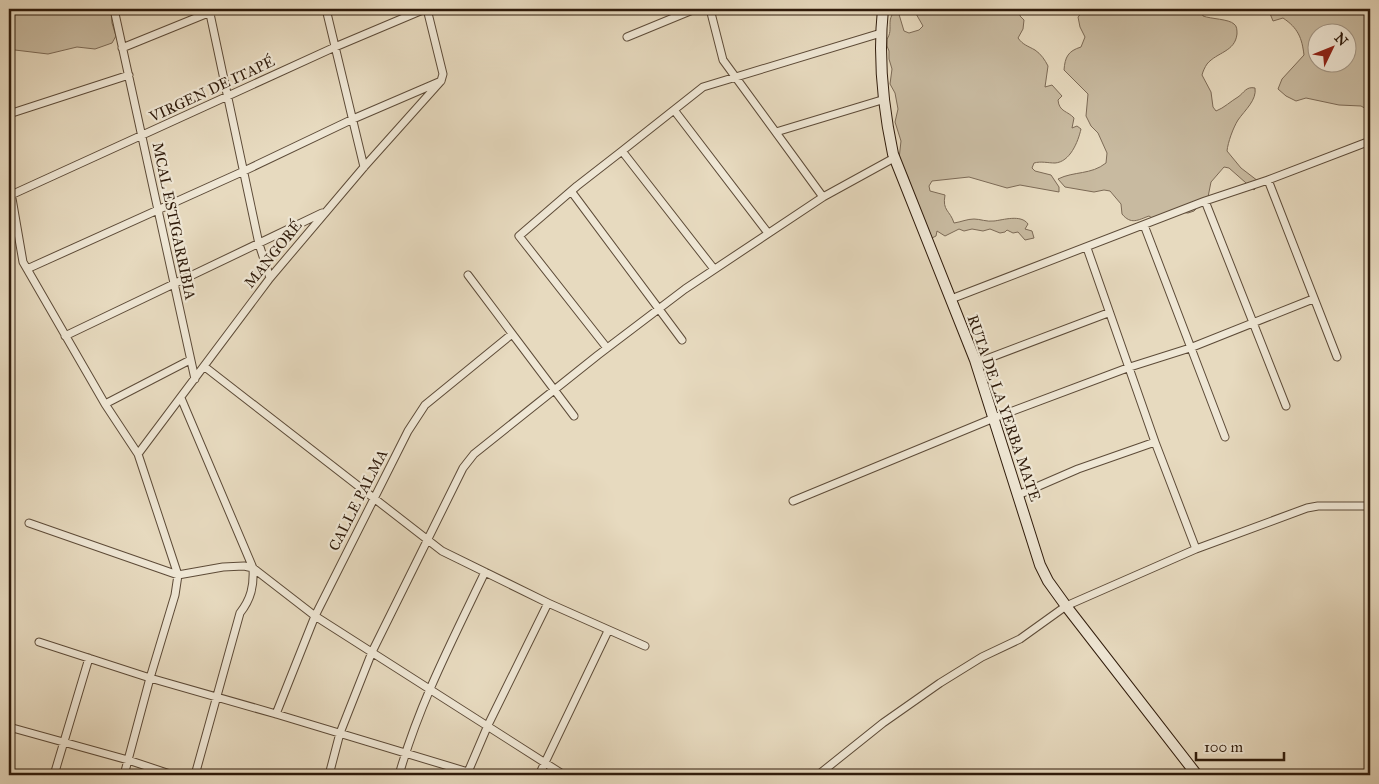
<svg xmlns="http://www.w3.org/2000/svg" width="1379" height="784" viewBox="0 0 1379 784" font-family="'IM FELL Great Primer',serif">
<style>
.green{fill:#c8baa0;stroke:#7c6a56;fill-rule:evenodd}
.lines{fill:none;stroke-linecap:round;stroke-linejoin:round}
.street-casing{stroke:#5d4b38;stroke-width:9}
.secondary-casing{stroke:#2f1b0b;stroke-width:12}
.street{stroke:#efe7d5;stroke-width:7}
.secondary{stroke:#efe7d5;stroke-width:10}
.labels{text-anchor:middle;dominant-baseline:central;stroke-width:4.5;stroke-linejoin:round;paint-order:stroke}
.street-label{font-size:15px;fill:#2f1b0b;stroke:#efe7d5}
</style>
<rect width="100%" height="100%" fill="#e7dabf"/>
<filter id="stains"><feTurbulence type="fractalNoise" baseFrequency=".004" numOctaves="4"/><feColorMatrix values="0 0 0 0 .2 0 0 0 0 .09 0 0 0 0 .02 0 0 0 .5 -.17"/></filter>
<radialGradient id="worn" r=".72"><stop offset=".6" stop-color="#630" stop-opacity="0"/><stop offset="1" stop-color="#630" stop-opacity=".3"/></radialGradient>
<path class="green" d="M 9,9 L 111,9 L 112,23 L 116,36 L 112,43 L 95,49 L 77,47 L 48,54 L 15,50 L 9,46 Z
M 917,9 L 1022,9 L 1020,11 L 1020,16 L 1024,20 L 1023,29 L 1018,38 C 1023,45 1028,46 1035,50 C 1041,54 1045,60 1048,66 L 1045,87 L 1052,85 L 1062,96 L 1058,100 C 1059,112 1068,111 1074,118 L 1072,128 L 1077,126 L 1081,129 C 1078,142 1070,162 1055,163 C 1048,163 1041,161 1034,163 L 1032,168 L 1035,171 L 1051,175 L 1059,187 L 1059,192 L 1020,185 L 1007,188 L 969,177 L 932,181 L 929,186 L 930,191 L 945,195 C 942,211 950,210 954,223 C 961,222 967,219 974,219 C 980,219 987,222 994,221 C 1003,220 1021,214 1028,224 L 1025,229 L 1032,231 L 1034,238 L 1025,240 L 1018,232 L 1013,233 L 1007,230 L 1005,232 L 1000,233 L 990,229 L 983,231 L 972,229 L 964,231 L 959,229 L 945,236 L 937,231 L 936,236 L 932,238 L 911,187 L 908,177 L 899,159 L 901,141 L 895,122 L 898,109 L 895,93 L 890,84 L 892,69 L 889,59 L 889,51 L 887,46 L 887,39 C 894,29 885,20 896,10 L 898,11 L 904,31 L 909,33 L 919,30 L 923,26 L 915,12 Z
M 1085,9 L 1211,9 L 1202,12 L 1203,16 C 1211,19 1229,19 1234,24 C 1237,26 1237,30 1237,34 C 1235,52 1217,52 1207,64 C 1205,67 1203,71 1202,75 L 1211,92 L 1213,107 L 1216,111 C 1224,108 1231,101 1238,97 C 1244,93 1246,86 1255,88 C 1257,100 1245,110 1238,120 C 1233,128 1228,142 1227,151 L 1241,168 L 1258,181 L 1258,186 L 1254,190 L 1229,168 L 1224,167 L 1211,182 L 1208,197 L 1194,211 L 1188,213 L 1178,212 L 1158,222 L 1149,216 C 1138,220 1131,225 1122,214 L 1121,204 L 1110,191 L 1104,190 L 1094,192 L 1065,187 L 1058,179 C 1074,171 1091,175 1106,163 L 1107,153 L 1098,133 L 1091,126 L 1086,116 L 1088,94 L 1064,70 C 1065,57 1068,51 1081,47 L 1085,37 L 1080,27 L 1078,17 Z
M 1270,9 L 1370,9 L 1370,111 L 1361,106 L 1339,105 L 1306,98 L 1296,101 L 1286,96 L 1278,89 L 1282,79 L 1304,55 C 1302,38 1298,28 1283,18 L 1273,21 L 1269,11 ZM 1316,32 L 1346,32 L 1346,62 L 1316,62 Z"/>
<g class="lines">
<g class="street-casing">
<path id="street" d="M 114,9 L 195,379
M 209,9 L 259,244 L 270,278
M 326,9 L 364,167
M 427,9 L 443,74 L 441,81
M 710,9 L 723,60 L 823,197
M 627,37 L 695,9
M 122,48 L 218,9
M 674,110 L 768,233
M 9,114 L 129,75
M 776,132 L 885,99
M 622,151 L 703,87 L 881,33
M 1268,180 L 1337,357
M 9,181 L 23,262 L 105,404 L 138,454 L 178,575 L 175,595 L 150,678 L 276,714 L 468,772 L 467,775
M 571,191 L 682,340
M 11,195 L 335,47 L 425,9
M 1205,201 L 1286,406
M 1144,225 L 1225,437
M 1087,248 L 1155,442 L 1196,549
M 27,269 L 244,171 L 353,119 L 439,82
M 468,275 L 574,416
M 951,299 L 1205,201 L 1268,180 L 1370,141
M 65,336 L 322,213
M 607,348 L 519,236 L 577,186 L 622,151 L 714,269
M 976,363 L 1108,313
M 205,367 L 442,551 L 548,603 L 645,646
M 181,398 L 253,568 C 254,586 251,599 240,613 L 195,775
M 105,404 L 190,360
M 138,454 L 270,278 L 364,167 L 441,81
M 1018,495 L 1078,469 L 1155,442
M 793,501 L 994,418 L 1130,367 L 1190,348 L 1313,299
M 29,523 L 178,575 L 223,567 L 244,566 L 253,568 L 315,616 L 564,775
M 39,642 L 150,678 L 124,775
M 276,714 L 315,616 L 408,431 L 425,405 L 512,334
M 9,727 L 128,760 L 173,775
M 54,775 L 89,658
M 329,775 L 340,733 L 372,652 L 463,468 L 474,454 L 598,355 L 685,289 L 823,197 L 894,158
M 399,775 C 419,704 453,639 485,572
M 475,775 L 468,772 L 488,725 L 548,603
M 539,775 L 608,631
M 689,775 L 703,775
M 818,775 L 883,723 L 940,683 L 982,657 L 1020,639 L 1066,606 L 1196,549 L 1307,508 L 1318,506 L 1370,506"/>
</g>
<g class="secondary-casing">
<path id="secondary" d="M 883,9 C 878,57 883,107 893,154 L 975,360 L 1040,565 L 1048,581 L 1066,606 L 1197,775"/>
</g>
<use href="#street" class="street"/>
<use href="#secondary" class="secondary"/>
</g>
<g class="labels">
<g class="street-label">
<text transform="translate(212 89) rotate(-25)">VIRGEN DE ITAPÉ</text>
<text transform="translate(174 221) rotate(78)">MCAL ESTIGARRIBIA</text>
<text transform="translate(273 254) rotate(-51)">MANGORÉ</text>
<text transform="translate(1004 408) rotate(71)">RUTA DE LA YERBA MATE</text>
<text transform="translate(358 500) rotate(-63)">CALLE PALMA</text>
</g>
</g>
<rect width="1379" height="784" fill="none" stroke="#e7dabf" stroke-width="30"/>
<rect x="10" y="10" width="1359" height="764" fill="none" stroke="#2f1b0b" stroke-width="2.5"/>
<rect x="15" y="15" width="1349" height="754" fill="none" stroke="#2f1b0b"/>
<g transform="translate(1332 48) rotate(47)"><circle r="24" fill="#efe7d5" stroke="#a29584"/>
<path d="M0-4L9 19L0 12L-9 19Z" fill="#8f2418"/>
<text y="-8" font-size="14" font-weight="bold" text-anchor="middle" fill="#2f1b0b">N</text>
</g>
<path d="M1196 752v8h88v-8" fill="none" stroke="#2f1b0b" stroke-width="2.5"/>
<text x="1204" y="752" font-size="15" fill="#2f1b0b" stroke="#efe7d5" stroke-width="4" paint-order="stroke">100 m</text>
<rect width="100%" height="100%" filter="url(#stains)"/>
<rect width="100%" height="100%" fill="url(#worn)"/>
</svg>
